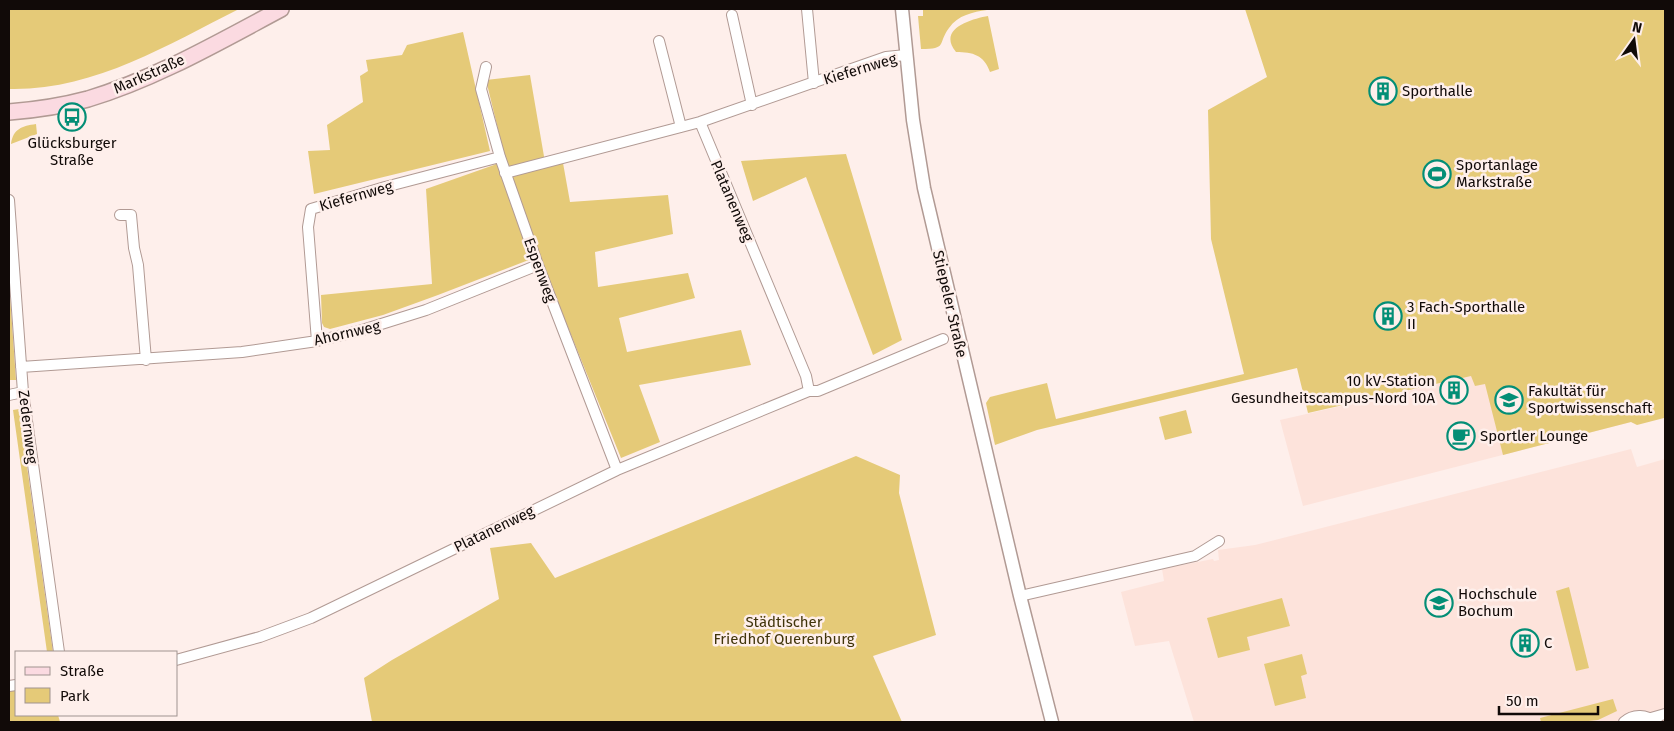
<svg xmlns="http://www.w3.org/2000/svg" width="1674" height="731" viewBox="0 0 1674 731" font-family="'Fira Sans',sans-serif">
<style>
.built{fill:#fde3db}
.green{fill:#e5ca78}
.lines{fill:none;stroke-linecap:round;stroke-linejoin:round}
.minor-casing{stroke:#b19a94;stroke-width:12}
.tertiary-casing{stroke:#b19a94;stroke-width:15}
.secondary-casing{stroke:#b19a94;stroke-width:18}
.minor{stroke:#fff;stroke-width:10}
.tertiary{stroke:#fff;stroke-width:12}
.secondary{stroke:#fbdae1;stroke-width:15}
.labels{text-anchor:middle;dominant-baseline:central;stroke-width:5;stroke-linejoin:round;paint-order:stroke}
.street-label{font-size:15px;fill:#110a08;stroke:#feefeb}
.poi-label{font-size:15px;fill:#110a08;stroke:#feefeb;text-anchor:start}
.park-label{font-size:15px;fill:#41350b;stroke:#feefeb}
</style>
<rect width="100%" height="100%" fill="#feefeb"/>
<path class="built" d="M 1486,331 L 1637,425 L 1631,422 L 1303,506 L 1280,420 L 1460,379 Z
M 1631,449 L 1637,467 L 1665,459 L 1665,722 L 1194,722 L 1169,641 L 1135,646 L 1121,592 L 1164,581 L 1162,569 L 1213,559 L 1214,561 L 1219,560 L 1218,550 L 1255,545 Z"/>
<path class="green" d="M 9,9 L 239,9 C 167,45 93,91 9,89 Z
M 923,9 L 987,9 L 987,10 C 973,12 958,15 949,28 C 937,44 948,49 921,49 L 918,16 L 923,16 Z
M 1245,9 L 1665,9 L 1665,420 L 1664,418 L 1637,425 L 1631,422 L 1503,455 L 1485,384 L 1475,386 L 1471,376 L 1308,413 L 1297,368 L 1037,430 L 995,445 L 986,403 L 990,397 L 1047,383 L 1056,419 L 1244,374 L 1211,239 L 1208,110 L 1267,77 Z
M 988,16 L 999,69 L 990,72 C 984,55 973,52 956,52 C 937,29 971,19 988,16 Z
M 463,32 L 490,151 L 314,194 L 308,151 L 330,150 L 327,125 L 363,102 L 360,76 L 368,71 L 366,60 L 402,55 L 407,45 Z
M 530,75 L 546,168 L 563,163 L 570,202 L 668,195 L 673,234 L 595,252 L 598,287 L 688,273 L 695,298 L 619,318 L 627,352 L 741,330 L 751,365 L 639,385 L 660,442 L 621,458 L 539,256 L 438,295 L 383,315 L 330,329 L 324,327 L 322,323 L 321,295 L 432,284 L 426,189 L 494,165 L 505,158 L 486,80 Z
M 36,124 L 37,134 L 11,144 C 13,129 22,126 36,124 Z
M 846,154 L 902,340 L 873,355 L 806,177 L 753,201 L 741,161 Z
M 9,281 L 16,380 L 10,380 L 9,358 Z
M 19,409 L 53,652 L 47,652 L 13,410 Z
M 1186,410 L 1192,433 L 1165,440 L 1159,417 Z
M 856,456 L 900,475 L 899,493 L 936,635 L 873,656 L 902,722 L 372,722 L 364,678 L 392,660 L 499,599 L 490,548 L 531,543 L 555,578 Z
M 1569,587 L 1589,668 L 1576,671 L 1556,591 Z
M 1282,598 L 1290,626 L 1247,637 L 1250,650 L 1218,658 L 1207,618 Z
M 1302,654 L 1307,674 L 1301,676 L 1306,698 L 1275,706 L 1264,664 Z
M 16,688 L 16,715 L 58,715 L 60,722 L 9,722 L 9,689 Z
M 1613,699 L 1617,711 L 1598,720 L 1579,722 L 1541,722 L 1540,718 Z"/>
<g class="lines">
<g class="minor-casing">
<path id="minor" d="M 807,9 L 814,83
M 732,15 L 752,105
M 659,41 L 681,127
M 486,67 L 481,89 L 500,157 L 538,265 L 617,470
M 700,122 L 806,376 L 809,391
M 505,173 L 700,122 L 886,57 L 906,55
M 9,200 L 23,392 L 59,652
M 120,215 L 131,215 L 134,248 L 138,265 L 146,360
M 317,341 L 308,227 L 311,209 L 385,187 L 500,157
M 21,367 L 242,352 L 317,341 L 359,331 L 426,310 L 538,265
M 9,395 L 23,392
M 1020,596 L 1195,556 L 1219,541
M 176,660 L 260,637 L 311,618 L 617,470 L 809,391 L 818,391 L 943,339
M 9,686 L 16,685
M 1651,718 L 1665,714
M 1624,722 C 1634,713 1646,715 1657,722"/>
</g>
<g class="tertiary-casing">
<path id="tertiary" d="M 902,9 L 913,120 L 924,188 L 1020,596 L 1052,722"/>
</g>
<g class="secondary-casing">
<path id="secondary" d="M 9,112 C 35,110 62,106 88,99 C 155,79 219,42 281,9"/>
</g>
<use href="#minor" class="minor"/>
<use href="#tertiary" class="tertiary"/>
<use href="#secondary" class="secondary"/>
</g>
<defs>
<g id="building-ring" transform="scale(1.4375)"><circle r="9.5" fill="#feefeb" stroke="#038e76" stroke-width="1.5"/><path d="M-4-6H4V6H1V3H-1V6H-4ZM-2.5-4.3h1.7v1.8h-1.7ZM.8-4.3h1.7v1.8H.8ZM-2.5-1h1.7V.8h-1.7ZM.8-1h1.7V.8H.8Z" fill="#038e76"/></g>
<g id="bus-ring" transform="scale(1.4375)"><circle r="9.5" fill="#feefeb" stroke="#038e76" stroke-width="1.5"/><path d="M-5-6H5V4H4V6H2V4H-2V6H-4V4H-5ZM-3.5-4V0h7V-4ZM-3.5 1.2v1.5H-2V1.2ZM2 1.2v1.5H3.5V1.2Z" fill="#038e76"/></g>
<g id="stadium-ring" transform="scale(1.4375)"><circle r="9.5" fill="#feefeb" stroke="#038e76" stroke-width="1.5"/><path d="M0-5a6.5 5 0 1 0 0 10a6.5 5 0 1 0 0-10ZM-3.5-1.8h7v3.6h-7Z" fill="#038e76"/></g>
<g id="university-ring" transform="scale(1.4375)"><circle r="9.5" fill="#feefeb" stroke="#038e76" stroke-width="1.5"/><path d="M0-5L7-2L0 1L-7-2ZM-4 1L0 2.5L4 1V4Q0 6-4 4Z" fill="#038e76"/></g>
<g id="cafe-ring" transform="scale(1.4375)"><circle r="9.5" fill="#feefeb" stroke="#038e76" stroke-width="1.5"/><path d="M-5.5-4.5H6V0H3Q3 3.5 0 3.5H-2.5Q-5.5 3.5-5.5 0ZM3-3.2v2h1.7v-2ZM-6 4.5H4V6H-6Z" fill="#038e76"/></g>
</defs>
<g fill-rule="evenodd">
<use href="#building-ring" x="1383" y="91"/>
<use href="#bus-ring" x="72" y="117"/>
<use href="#stadium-ring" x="1437" y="174"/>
<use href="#building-ring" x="1388" y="316"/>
<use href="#building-ring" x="1454" y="390"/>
<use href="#university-ring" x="1509" y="400"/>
<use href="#cafe-ring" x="1461" y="436"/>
<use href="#university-ring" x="1439" y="603"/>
<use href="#building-ring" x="1525" y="643"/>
</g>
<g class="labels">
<g class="street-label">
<text transform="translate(860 69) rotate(-17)">Kiefernweg</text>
<text transform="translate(149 74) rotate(-24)">Markstraße</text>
<text transform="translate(356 196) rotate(-16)">Kiefernweg</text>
<text transform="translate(732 201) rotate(67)">Platanenweg</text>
<text transform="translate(540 270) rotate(70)">Espenweg</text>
<text transform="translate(950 304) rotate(77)">Stiepeler Straße</text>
<text transform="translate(347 333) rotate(-13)">Ahornweg</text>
<text transform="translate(28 427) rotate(83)">Zedernweg</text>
<text transform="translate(494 529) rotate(-26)">Platanenweg</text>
</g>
<g class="poi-label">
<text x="1402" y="91">Sporthalle</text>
<text x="72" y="143" text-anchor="middle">Glücksburger<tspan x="72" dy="17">Straße</tspan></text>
<text x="1456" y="165">Sportanlage<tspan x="1456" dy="17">Markstraße</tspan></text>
<text x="1407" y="307">3 Fach-Sporthalle<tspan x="1407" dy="17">II</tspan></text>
<text x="1435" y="381" text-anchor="end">10 kV-Station<tspan x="1435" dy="17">Gesundheitscampus-Nord 10A</tspan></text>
<text x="1528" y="391">Fakultät für<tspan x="1528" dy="17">Sportwissenschaft</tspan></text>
<text x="1480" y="436">Sportler Lounge</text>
<text x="1458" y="594">Hochschule<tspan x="1458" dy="17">Bochum</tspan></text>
<text x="1544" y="643">C</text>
</g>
<g class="park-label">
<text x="784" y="622">Städtischer<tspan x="784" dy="17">Friedhof Querenburg</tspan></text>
</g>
</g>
<rect width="1674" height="731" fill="none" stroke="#110a08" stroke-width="20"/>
<rect x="15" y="651" width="162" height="65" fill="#feefeb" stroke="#9f9390"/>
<rect x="25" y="667" width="25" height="8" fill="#fbdae1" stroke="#9f9390"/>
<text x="60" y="676" font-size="15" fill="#110a08">Straße</text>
<rect x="25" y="688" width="25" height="15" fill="#e5ca78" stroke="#9f9390"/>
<text x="60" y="701" font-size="15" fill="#110a08">Park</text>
<g transform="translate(1634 40) rotate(14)" stroke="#feefeb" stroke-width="4" paint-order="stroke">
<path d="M0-4L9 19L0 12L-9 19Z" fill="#110a08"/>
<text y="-8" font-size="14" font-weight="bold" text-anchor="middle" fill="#110a08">N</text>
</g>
<path d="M1499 706v8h99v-8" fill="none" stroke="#110a08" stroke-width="2.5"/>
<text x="1506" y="706" font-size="15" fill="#110a08" stroke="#feefeb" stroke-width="4" paint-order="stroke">50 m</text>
</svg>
